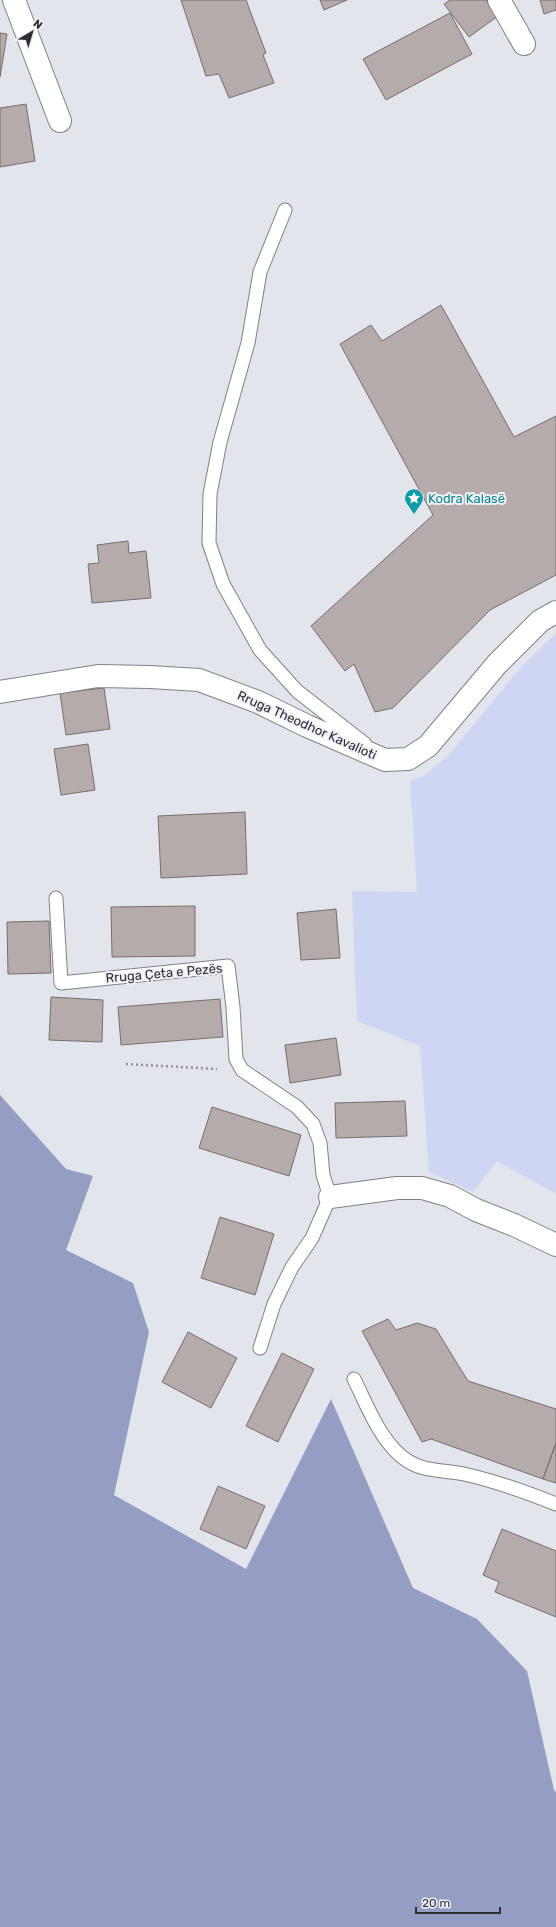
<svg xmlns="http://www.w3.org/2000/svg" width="556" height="1927" viewBox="0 0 556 1927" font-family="Rubik,sans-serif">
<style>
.green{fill:#ced6f3}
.forest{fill:#949ec3}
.building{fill:#b4abaa;stroke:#766e6d}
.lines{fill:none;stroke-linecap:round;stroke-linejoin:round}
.service-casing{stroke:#7f8188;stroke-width:15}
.minor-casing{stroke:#7f8188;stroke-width:24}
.path{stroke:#8e9095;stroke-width:2.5;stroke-dasharray:2 3;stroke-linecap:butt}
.service{stroke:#fff;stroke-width:13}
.minor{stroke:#fff;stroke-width:22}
.labels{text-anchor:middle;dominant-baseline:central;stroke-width:4;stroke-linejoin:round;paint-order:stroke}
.culture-label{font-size:13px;fill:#0d838f;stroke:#f0f2fa;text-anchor:start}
.street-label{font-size:13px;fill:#2d2e31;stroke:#f0f2fa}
</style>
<rect width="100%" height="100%" fill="#e3e5ec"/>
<path class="green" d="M 556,633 L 556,1194 L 497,1161 L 473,1192 L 429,1172 L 420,1046 L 357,1021 L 352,891 L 417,892 L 410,780 L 423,776 L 447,757 L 521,667 Z"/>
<path class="forest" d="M 0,1095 L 66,1169 L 93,1176 L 66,1250 L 133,1283 L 149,1332 L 114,1495 L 246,1569 L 331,1399 L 413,1588 L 477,1619 L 527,1671 L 554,1790 L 556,1792 L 556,1927 L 0,1927 Z"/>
<path class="building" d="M 181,0 L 246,0 L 266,53 L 263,55 L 274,83 L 229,98 L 219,74 L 206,76 Z
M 320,0 L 347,0 L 324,10 Z
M 450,0 L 486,0 L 498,16 L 469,37 L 444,4 Z
M 540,0 L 556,0 L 556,10 L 544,14 Z
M 450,13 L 472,54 L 386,100 L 363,59 Z
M 0,33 L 7,34 L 0,77 Z
M 26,104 L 35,161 L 0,167 L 0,108 Z
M 441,305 L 514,437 L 556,416 L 556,575 L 490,610 L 393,708 L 375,712 L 354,664 L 345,671 L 311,626 L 433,515 L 340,344 L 371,325 L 382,341 Z
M 128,541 L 129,553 L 146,551 L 151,598 L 92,603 L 88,564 L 99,563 L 97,545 Z
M 104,688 L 110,729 L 66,735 L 60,693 Z
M 88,744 L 95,790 L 61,795 L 54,749 Z
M 245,812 L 247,874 L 161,878 L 158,816 Z
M 195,906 L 195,956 L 112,957 L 111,907 Z
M 336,909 L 340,958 L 301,960 L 297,913 Z
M 49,921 L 51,973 L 8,974 L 7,922 Z
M 51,997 L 103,1000 L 102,1042 L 49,1040 Z
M 220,999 L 223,1037 L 121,1045 L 118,1007 Z
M 336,1038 L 341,1075 L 290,1083 L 285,1045 Z
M 405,1101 L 407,1136 L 336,1138 L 335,1103 Z
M 212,1107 L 301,1135 L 289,1176 L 199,1148 Z
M 220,1217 L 274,1234 L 255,1295 L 201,1278 Z
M 388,1319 L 396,1330 L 417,1323 L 436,1329 L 468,1381 L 556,1409 L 556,1443 L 543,1479 L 431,1439 L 422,1442 L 362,1331 Z
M 188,1332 L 237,1358 L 211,1408 L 162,1382 Z
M 282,1353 L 314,1369 L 278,1442 L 246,1426 Z
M 556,1443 L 556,1483 L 543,1479 Z
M 218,1486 L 265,1506 L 246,1549 L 200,1529 Z
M 502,1529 L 556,1551 L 556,1617 L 495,1592 L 499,1582 L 483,1575 Z"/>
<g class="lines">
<g class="service-casing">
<path id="service" d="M 285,210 L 260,272 L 248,343 L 220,442 L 210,494 L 209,543 L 223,584 L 260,650 L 297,691 L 365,744
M 56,898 L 61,983 L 228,966 L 233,1007 L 236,1059 L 242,1070 L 297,1107 L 313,1124 L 320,1143 L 323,1175 L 330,1197 L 312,1238 L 292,1267 L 274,1304 L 260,1348
M 354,1379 C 367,1405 378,1436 401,1456 C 421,1473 441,1469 464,1474 C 495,1481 526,1492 556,1504"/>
</g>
<g class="minor-casing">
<path id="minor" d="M 14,0 L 60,121
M 499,0 L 524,44
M 0,692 L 98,676 L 150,677 L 199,680 L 258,702 L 307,726 L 385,760 L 408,759 L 428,746 L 497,664 L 540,621 L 556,612
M 330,1197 L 397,1188 L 422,1188 L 450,1196 L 476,1210 L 514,1225 L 556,1245"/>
</g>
<path class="path" d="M 126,1064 L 217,1069"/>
<use href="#service" class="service"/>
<use href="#minor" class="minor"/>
</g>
<defs>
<g id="sight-pin" transform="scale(1)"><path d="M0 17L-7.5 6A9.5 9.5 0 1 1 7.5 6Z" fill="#0f9aa8" stroke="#f0f2fa"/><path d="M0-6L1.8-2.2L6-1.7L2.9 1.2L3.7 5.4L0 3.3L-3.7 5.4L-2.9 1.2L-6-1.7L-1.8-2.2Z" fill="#fff"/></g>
</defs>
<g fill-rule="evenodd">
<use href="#sight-pin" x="414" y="498"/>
</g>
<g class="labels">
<g class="culture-label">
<text x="428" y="498">Kodra Kalasë</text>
</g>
<g class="street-label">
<text transform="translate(307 725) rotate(24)">Rruga Theodhor Kavalioti</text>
<text transform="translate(164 973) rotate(-5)">Rruga Çeta e Pezës</text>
</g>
</g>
<g transform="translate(32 32) rotate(38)" stroke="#f0f2fa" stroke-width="3" paint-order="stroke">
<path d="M0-3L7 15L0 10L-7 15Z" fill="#2d2e31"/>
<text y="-6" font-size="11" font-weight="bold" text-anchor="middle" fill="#2d2e31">N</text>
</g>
<path d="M416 1907v6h84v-6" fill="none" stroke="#2d2e31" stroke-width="2"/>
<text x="422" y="1907" font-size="12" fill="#2d2e31" stroke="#f0f2fa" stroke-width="3" paint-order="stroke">20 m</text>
</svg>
